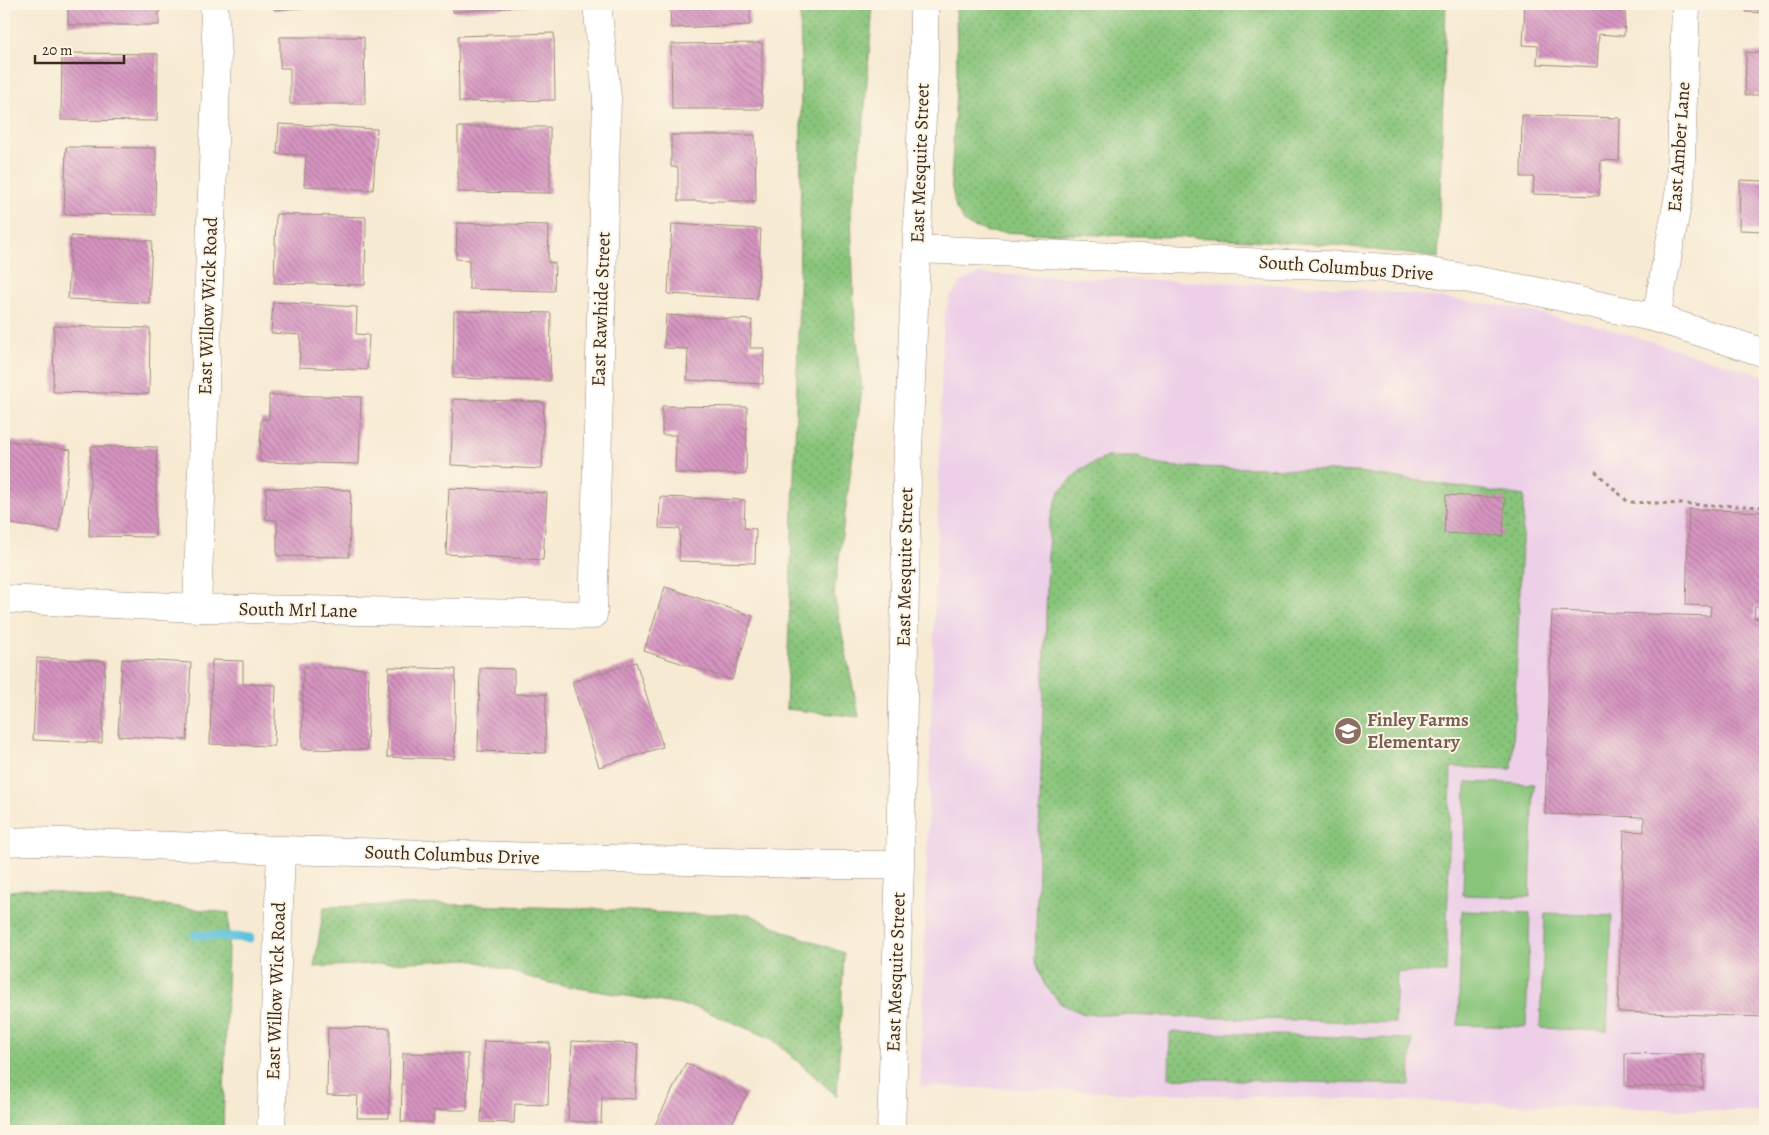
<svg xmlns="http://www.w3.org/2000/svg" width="1769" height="1135" viewBox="0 0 1769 1135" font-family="Alegreya,serif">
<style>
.built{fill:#edd0e8}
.grass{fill:url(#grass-dots);stroke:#62774c}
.pitch{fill:#88c47a;stroke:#62774c}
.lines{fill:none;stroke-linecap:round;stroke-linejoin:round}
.stream{stroke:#5dc2db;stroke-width:9}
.building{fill:url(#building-back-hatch)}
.minor-casing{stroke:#998a78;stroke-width:29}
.path{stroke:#998a78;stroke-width:3;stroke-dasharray:4 4;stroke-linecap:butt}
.minor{stroke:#fff;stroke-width:28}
.labels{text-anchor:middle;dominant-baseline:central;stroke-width:4;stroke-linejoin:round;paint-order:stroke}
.street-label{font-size:19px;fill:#3b2a1e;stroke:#fcf5e5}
.education-label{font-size:19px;font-weight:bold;fill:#785e54;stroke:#fcf5e5;text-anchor:start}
</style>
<defs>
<pattern id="grass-dots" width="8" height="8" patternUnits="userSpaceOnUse" patternTransform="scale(1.25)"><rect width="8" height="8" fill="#88c47a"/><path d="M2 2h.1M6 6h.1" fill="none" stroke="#709f63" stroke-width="1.8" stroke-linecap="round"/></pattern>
<pattern id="building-back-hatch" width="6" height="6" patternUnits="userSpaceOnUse" patternTransform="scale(1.25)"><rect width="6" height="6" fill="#d694c1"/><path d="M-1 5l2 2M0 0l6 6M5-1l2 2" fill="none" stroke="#af799c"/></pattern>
</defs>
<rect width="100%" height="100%" fill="#fcf5e5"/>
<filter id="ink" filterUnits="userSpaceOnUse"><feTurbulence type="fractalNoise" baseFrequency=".02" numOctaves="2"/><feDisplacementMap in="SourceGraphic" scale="10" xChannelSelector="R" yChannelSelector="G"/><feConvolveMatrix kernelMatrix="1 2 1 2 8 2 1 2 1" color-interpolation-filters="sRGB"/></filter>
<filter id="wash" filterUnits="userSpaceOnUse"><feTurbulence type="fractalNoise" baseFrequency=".0096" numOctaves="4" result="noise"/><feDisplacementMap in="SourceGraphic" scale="20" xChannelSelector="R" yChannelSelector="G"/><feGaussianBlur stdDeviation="1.12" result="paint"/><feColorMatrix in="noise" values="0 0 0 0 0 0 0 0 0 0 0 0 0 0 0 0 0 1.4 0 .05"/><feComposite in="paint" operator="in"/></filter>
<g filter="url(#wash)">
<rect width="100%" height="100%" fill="#f7ead3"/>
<path class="built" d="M 978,274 L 1319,286 L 1409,294 L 1506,306 L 1602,327 L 1765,376 L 1765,1112 L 920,1086 L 943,331 L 945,313 L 950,297 L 961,282 Z"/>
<path class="grass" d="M 800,4 L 871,4 L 872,18 L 864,119 L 851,211 L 854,308 L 862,389 L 834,594 L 859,717 L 786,709 C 794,474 804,239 800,4 Z
M 956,4 L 1446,4 L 1438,258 L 1336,245 L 1211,238 L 988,232 L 966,224 L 956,209 L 951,183 L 957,71 Z
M 1107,457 L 1138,457 L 1159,465 L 1178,467 L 1260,468 L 1358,472 L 1524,496 L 1512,769 L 1451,767 L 1446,972 L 1397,972 L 1395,1023 L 1084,1014 L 1061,1004 L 1044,984 L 1035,959 L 1049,524 L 1059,492 L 1081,469 Z
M 26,889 L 229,913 L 223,1131 L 4,1131 L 4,892 Z
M 439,904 L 599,909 L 684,914 L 749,914 L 784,931 L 844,953 L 837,1096 L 772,1039 L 698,1008 L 549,983 L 469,959 L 314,967 L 324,907 Z
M 1170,1032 L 1412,1039 L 1410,1085 L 1169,1078 Z"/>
<path class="pitch" d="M 1466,782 L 1534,784 L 1530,897 L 1463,895 Z
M 1462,911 L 1530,913 L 1526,1027 L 1458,1025 Z
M 1545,913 L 1612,916 L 1607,1031 L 1540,1028 Z"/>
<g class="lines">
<path class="stream" d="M 195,935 L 250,938"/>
</g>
<g id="blocks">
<path class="building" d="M 68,4 L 159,4 L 159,25 L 68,25 Z
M 274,4 L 338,4 L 338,5 L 274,10 Z
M 453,4 L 541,4 L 541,5 L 453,12 Z
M 670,4 L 750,4 L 750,25 L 671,28 Z
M 1525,4 L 1626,4 L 1624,36 L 1599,34 L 1597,67 L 1537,64 L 1538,46 L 1523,45 Z
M 1746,4 L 1765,4 L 1765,13 L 1746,12 Z
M 554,33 L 555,100 L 459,102 L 458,36 Z
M 280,37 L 364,37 L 365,104 L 290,104 L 290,68 L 280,68 Z
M 762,43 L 762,109 L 672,109 L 671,44 Z
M 1746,52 L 1765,53 L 1765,131 L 1762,131 L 1763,95 L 1745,95 Z
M 62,53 L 158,54 L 157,121 L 61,120 Z
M 1522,115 L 1620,118 L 1619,161 L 1601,160 L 1599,196 L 1533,194 L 1534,177 L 1521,177 Z
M 279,124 L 377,129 L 373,190 L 304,186 L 306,155 L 277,154 Z
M 458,127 L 550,127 L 550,193 L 458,192 Z
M 671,135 L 755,135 L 756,201 L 678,201 L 678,167 L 671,167 Z
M 66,147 L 156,148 L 155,215 L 64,214 Z
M 1740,180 L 1765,181 L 1765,231 L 1739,230 Z
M 276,214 L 366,217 L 365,285 L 274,283 Z
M 457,223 L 549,225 L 548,262 L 555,263 L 554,291 L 469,289 L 469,260 L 456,259 Z
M 672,224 L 761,229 L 757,299 L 668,294 Z
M 71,236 L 152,241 L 149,303 L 68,299 Z
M 273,302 L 357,307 L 356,334 L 369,335 L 367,370 L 299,367 L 301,335 L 271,333 Z
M 454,311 L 551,313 L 550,381 L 453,378 Z
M 666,315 L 752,320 L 750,348 L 764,348 L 763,384 L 687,380 L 688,349 L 664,348 Z
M 54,326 L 150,328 L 149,394 L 53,392 Z
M 269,395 L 361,397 L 359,464 L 260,462 L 261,419 L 269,419 Z
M 453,399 L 544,402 L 542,469 L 451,465 Z
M 662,406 L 747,407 L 746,474 L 675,473 L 676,435 L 662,435 Z
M 4,440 L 71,450 L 59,531 L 4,523 Z
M 91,446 L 157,447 L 155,537 L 89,536 Z
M 266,488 L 351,490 L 349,557 L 277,556 L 277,520 L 266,519 Z
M 449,488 L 547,493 L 543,560 L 446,554 Z
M 1446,495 L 1505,498 L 1503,536 L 1444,533 Z
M 660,497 L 745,500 L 744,528 L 756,529 L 755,563 L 679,561 L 680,529 L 659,528 Z
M 1689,509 L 1765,512 L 1765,606 L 1755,606 L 1754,618 L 1765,618 L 1765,1017 L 1618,1012 L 1624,831 L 1644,832 L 1644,817 L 1545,814 L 1552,611 L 1710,616 L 1711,606 L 1686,605 Z
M 665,587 L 753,616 L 732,680 L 644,651 Z
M 37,658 L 105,661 L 102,743 L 33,740 Z
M 122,659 L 191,663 L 187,740 L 118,736 Z
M 212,660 L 243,661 L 243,684 L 276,685 L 274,746 L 210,744 Z
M 636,662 L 663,747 L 599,767 L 572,682 Z
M 303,667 L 369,669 L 367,750 L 302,749 Z
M 389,667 L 456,669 L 454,759 L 387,757 Z
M 480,668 L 514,669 L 514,694 L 546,694 L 545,753 L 478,751 Z
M 328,1027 L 390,1028 L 389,1118 L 357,1118 L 358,1096 L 327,1095 Z
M 484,1041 L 550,1043 L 548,1105 L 515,1104 L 514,1123 L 481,1122 Z
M 572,1041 L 638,1044 L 635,1099 L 602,1097 L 601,1123 L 568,1121 Z
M 403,1053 L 468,1054 L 467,1110 L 434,1110 L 433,1122 L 401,1122 Z
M 1625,1053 L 1704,1055 L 1703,1088 L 1625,1086 Z
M 686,1063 L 747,1094 L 728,1131 L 652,1131 Z"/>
</g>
</g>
<g filter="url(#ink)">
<use href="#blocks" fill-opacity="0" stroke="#998a78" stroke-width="1"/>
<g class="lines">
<g class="minor-casing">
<path id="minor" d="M 917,249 L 1374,267 L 1425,271 L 1530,290 L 1656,318 L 1765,353
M 1656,318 L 1680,189 L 1686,4
M 4,599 L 197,608 L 593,615 L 607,97 L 597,4
M 197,608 L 217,57 L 214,4
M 4,842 L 35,841 L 281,850 L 837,865 L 900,865
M 271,1131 L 281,850
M 891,1131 L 900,865 L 907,475 L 924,69 L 924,4"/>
</g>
<path class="path" d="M 1595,471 L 1628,502 L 1765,507"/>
<use href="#minor" class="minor"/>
</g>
</g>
<defs>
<g id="school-disc" transform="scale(1.4375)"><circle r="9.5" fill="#8d6e63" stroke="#fcf5e5"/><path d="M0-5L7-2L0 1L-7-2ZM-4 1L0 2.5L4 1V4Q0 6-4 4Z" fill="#fff"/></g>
</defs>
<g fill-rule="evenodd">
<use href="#school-disc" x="1348" y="731"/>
</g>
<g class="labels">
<g class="street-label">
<text transform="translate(1679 147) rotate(-86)">East Amber Lane</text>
<text transform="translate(920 163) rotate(-88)">East Mesquite Street</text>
<text transform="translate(1346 268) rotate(4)">South Columbus Drive</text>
<text transform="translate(208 306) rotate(-88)">East Willow Wick Road</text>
<text transform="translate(601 309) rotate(-88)">East Rawhide Street</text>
<text transform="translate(905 567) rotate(-89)">East Mesquite Street</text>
<text transform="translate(298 610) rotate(1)">South Mrl Lane</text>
<text transform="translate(452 855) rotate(2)">South Columbus Drive</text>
<text transform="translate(896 972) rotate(-88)">East Mesquite Street</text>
<text transform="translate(276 991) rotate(-88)">East Willow Wick Road</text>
</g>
<g class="education-label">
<text x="1367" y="720">Finley Farms<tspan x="1367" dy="22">Elementary</tspan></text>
</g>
</g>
<rect width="1769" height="1135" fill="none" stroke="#fcf5e5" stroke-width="20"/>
<path d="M35 55v8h89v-8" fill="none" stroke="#3b2a1e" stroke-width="2.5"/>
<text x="42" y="55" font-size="15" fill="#3b2a1e" stroke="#fcf5e5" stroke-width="4" paint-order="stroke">20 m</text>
</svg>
